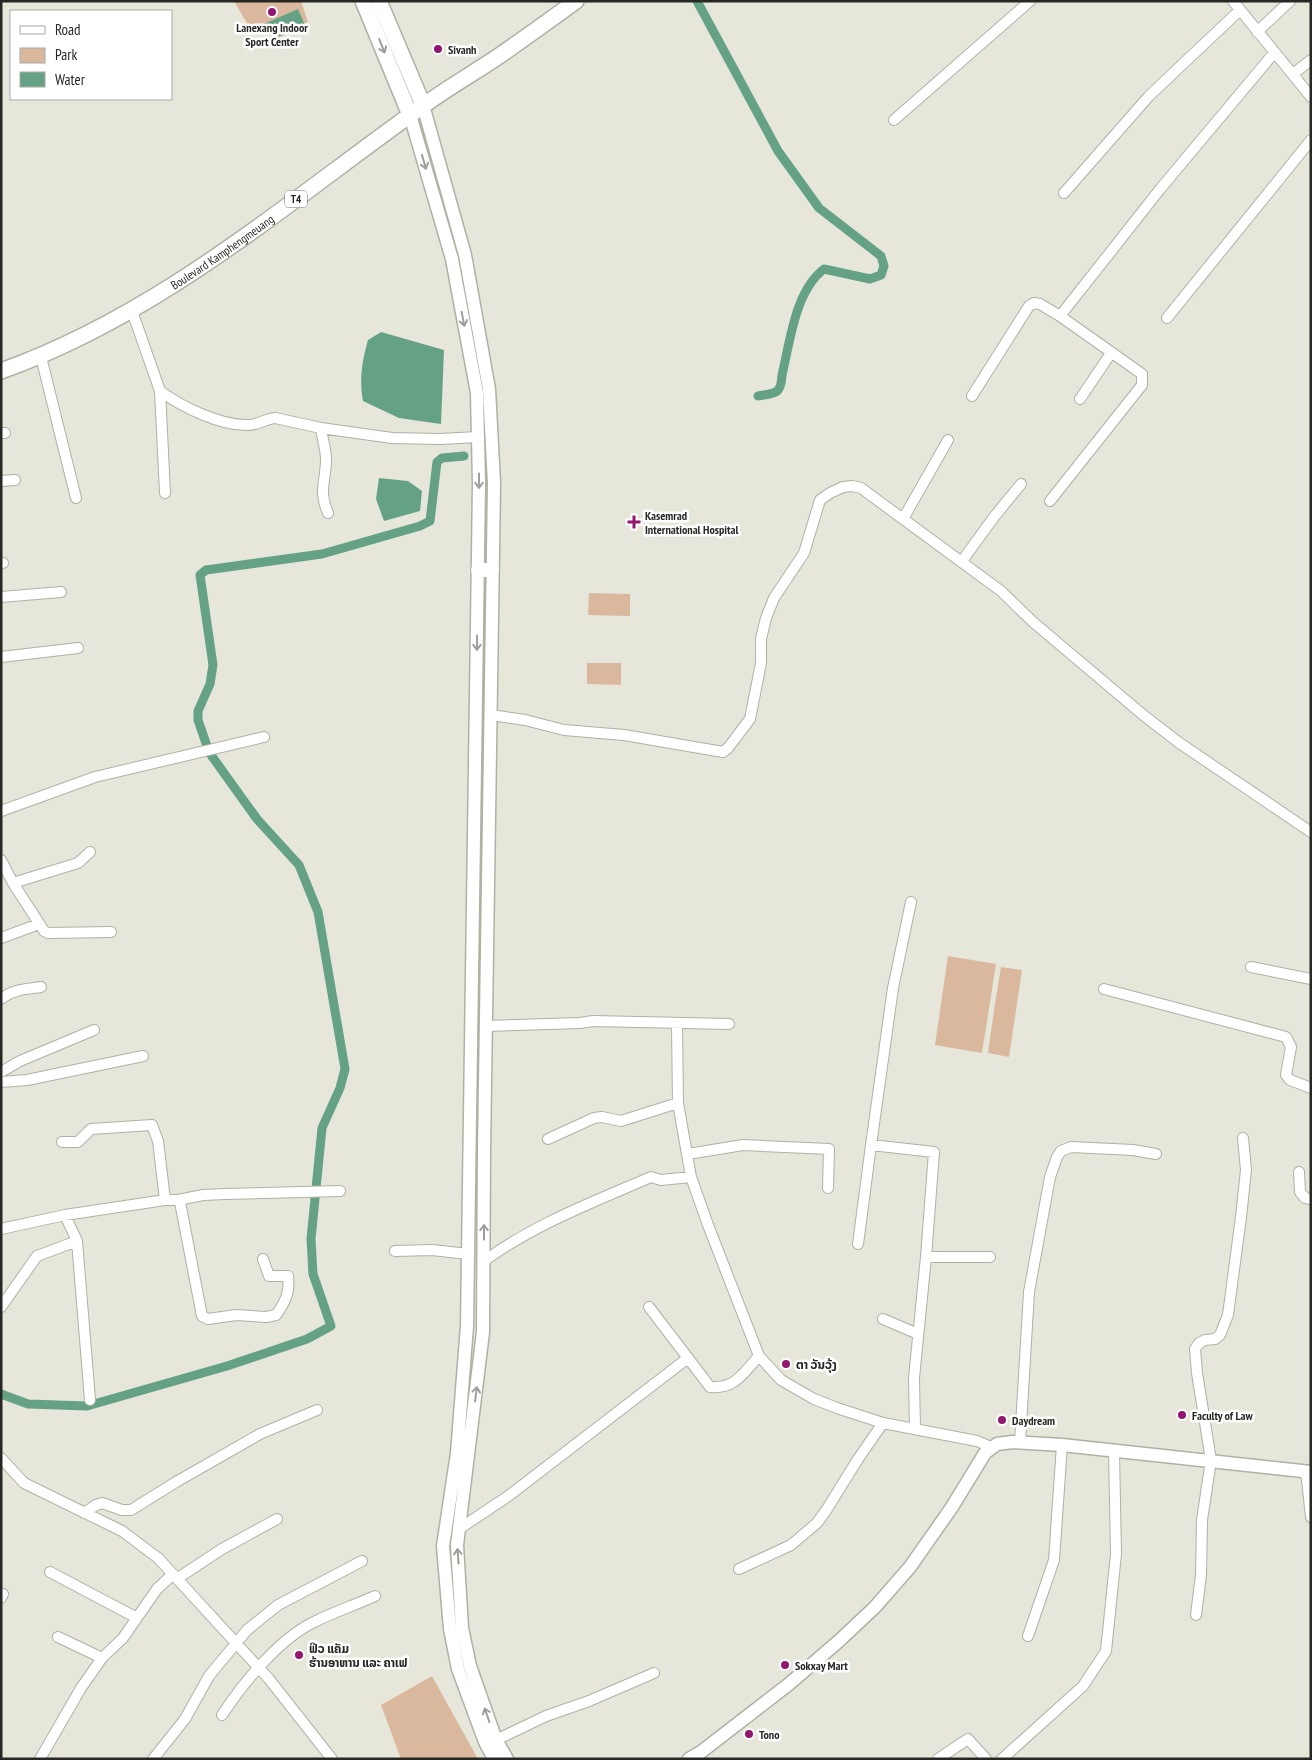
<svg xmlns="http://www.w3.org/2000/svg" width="1312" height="1760" viewBox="0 0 1312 1760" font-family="'PT Sans Narrow','Noto Sans Lao',sans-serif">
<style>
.green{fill:#dab89e}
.water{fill:#65a285}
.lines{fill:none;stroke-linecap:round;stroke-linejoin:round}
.canal{stroke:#65a285;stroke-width:9}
.minor-casing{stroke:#b0b1a4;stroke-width:12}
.tertiary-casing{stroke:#b0b1a4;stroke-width:15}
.secondary-casing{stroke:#b0b1a4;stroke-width:16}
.primary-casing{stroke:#b0b1a4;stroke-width:18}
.minor{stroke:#fff;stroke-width:10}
.tertiary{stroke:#fff;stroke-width:12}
.secondary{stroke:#fff;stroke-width:14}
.primary{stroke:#fff;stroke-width:15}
.oneway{stroke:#9e9e9c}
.poi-dot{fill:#931570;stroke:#fff;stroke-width:2}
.labels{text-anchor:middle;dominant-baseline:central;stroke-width:5;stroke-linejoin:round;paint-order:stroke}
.shield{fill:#fff;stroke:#686865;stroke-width:1}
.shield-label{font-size:11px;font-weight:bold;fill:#272823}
.poi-label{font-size:12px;font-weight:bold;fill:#272823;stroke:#fff;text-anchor:start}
.street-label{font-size:12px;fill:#272823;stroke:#fff}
</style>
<rect width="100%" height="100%" fill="#e6e7da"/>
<path class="green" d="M 234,1 L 301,1 L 308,22 L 279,38 C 273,32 267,33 262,27 L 251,30 Z
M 589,593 L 630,594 L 630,616 L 588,615 Z
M 587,663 L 621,663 L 621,685 L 587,684 Z
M 948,956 L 996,964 L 982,1053 L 935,1045 Z
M 1001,967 L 1022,970 L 1009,1057 L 988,1053 L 994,1010 L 1001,1011 L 994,1010 Z
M 432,1676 L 478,1759 L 401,1759 L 381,1705 Z"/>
<path class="water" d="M 298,9 L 305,25 L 279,36 L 274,32 L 267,31 L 264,24 Z
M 381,332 L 444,350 L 441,424 L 399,418 L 363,401 C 359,380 362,361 368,340 Z
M 379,478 L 408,481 L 422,491 L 420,511 L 384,521 L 376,499 Z"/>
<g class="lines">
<path class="canal" d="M 697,1 L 778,151 L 819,208 L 881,256 L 884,266 L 881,275 L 870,279 L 824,269 C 795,291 790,342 782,375 C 781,395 775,393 758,396
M 207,746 L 198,720 L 198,711 L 210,684 L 213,665 L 200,575 L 206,570 L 322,554 L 420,526 L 430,521 L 437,462 L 442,458 L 464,456
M 1,1394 L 28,1404 L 87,1406 L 227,1366 L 307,1339 L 331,1326 L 313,1274 L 311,1239 L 322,1128 L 340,1088 L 345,1069 L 318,912 L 299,865 L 257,819 L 211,755"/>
<g class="minor-casing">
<path id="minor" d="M 1233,1 L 1311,97
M 1257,32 L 1290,1
M 1293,74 L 1311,60
M 894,120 L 1030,1
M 1064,193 L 1149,96 L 1240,10
M 132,311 L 160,391 L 165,493
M 1060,316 L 1161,188 L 1274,53
M 1167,318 L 1311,140
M 41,357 L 76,498
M 160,391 C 182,407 221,426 248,425 C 258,425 265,419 275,418 L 321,428 L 392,438 L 440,439 L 478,437
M 972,396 L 1029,306 L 1034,303 L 1040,304 L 1060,316 L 1142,374 L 1142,385 L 1050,501
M 1080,399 L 1111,353
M 321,428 C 322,438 326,449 326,459 C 326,481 318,491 328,513
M 1,433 L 5,433
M 1,481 L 15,480
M 903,519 L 948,440
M 962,561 L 994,517 L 1021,484
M 1,563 L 3,563
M 1,597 L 61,592
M 1,657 L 78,648
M 491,715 L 525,720 L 564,730 L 624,735 L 723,752 L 728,748 L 750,719 L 761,663 L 761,639 L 766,618 L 774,598 L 804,553 L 820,500 L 830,493 L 843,487 L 852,486 L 861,488 L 1001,591 L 1033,622 L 1142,714 L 1178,742 L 1311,832
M 1,811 L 95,777 L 264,737
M 1,860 L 13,883 L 44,931 L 48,933 L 111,932
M 13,883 L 78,863 L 90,852
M 1,938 L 39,924
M 1251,967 L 1311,979
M 1104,989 L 1286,1037 L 1291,1047 L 1286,1075 L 1290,1080 L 1311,1088
M 1,999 C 13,989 27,989 41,987
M 677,1023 L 678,1103 L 691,1177 L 708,1225 L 759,1356 L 781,1380 L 814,1399 L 837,1408 L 883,1423 L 977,1441 L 991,1447
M 486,1026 L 580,1023 L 593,1021 L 729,1024
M 1,1072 L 20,1061 L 94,1030
M 1,1082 L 27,1080 L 143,1056
M 548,1139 L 594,1118 L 602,1117 L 621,1121 L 678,1103
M 62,1142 L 78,1142 L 91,1129 L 152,1125 L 158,1141 L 165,1200
M 871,1145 L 893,988 L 911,902
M 688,1154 L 743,1145 L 829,1149 L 828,1188
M 1299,1172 L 1300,1192 L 1305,1198 L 1311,1199
M 178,1200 L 180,1202 L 202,1316 L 208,1319 L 236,1315 L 266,1317 L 276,1315 C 286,1301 290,1292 288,1276 L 269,1276 L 263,1259
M 1,1229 L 65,1215 L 165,1200 L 178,1200 L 203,1195 L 225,1194 L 340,1191
M 77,1241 L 90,1400
M 858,1244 L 871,1145 L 934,1152 L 926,1257 L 914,1378 L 915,1428
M 395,1251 L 432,1250 L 468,1254
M 926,1257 L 990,1257
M 484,1261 C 535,1224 593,1202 651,1177 L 661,1180 L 691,1177
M 1,1307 L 37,1256 L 77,1241 L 65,1215
M 649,1307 L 688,1358
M 883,1319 L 918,1334
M 1020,1442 L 1029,1292 L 1050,1177 L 1057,1157 L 1061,1151 L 1071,1147 L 1133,1150 L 1156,1154
M 1,1458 L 24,1483 L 122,1531 L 158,1558 L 269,1679 L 332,1759
M 1306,1471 L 1311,1517
M 84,1513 L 96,1505 L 102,1503 L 122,1510 L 131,1510 L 176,1482 L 260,1434 L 317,1410
M 459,1529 L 507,1497 L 688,1358 L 710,1387 C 736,1389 743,1373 759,1356
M 739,1569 L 791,1545 L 817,1523 L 827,1509 L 858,1459 L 883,1423
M 50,1572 L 137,1618
M 178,1578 L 222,1549 L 277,1519
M 1,1598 L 3,1594
M 1196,1615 L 1201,1575 L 1202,1520 L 1211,1460 L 1197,1373 L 1195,1349 L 1199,1343 L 1205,1340 L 1215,1339 L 1220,1335 L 1228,1315 L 1241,1217 L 1246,1170 L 1243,1138
M 1028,1636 L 1054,1560 L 1062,1445
M 58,1637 L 102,1658
M 222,1715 C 244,1682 279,1639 314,1622 C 334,1612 355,1605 375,1596
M 496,1740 L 546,1716 L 589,1701 L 654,1673
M 40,1759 L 81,1688 L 102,1658 L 123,1638 L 157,1589 L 173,1574
M 153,1759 L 185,1719 L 209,1676 L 247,1630 L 278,1605 L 362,1561
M 938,1759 L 968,1739 L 986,1759
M 1002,1759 L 1083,1686 L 1106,1651 L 1116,1554 L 1114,1451"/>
</g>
<g class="tertiary-casing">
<path id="tertiary" d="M 423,105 L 465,255 L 489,389 L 494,483 L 484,1151 L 483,1332 L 457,1545 L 462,1628 L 470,1666 L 496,1740 L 507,1759
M 410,115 L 452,259 L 477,393 L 479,484 L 467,1326 L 457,1453 L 443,1546 L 450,1629 L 458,1669 L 485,1742 L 494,1759
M 689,1759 L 701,1752 L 789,1684 L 840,1640 L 875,1607 L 910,1567 L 952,1507 L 985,1453 L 997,1444 L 1012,1442 L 1062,1445 L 1311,1472"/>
</g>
<g class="secondary-casing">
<path id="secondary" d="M 478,570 L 492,570"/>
</g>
<g class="primary-casing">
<g id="primary">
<path d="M 363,1 L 410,115"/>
<path d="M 379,1 L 423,105"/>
<path id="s1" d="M 1,371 C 144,320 259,226 380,137 C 394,127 408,116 423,106 C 447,88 474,73 499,56 C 525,38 550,20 576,1"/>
</g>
</g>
<use href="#minor" class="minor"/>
<use href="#tertiary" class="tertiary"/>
<use href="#secondary" class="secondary"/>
<use href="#primary" class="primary"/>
</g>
<defs><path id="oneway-shaft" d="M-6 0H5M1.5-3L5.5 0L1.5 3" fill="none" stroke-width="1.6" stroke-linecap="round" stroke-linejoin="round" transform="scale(1.25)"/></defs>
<g class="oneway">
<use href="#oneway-shaft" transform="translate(382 46) rotate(68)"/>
<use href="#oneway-shaft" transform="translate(424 162) rotate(74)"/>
<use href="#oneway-shaft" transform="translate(463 319) rotate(79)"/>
<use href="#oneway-shaft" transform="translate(479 481) rotate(90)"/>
<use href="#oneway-shaft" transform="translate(477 643) rotate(91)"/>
<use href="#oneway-shaft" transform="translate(484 1232) rotate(-90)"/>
<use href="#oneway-shaft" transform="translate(476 1394) rotate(-83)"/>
<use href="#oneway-shaft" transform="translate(458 1556) rotate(-94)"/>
<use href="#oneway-shaft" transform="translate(487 1715) rotate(-109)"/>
</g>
<g class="poi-dot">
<circle cx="272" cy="12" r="5"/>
<circle cx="438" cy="49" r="5"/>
<path d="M631.5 514.5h5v5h5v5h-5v5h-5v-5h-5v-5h5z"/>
<circle cx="786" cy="1364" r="5"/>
<circle cx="1182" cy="1415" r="5"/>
<circle cx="1002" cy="1420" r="5"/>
<circle cx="299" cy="1655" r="5"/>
<circle cx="785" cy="1665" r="5"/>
<circle cx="749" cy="1734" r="5"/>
</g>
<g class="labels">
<rect class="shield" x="285" y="190.5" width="22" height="17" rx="4"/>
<g class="shield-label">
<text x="296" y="199">T4</text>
</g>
<g class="poi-label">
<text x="272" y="27" text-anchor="middle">Lanexang Indoor<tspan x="272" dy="14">Sport Center</tspan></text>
<text x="448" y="49">Sivanh</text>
<text x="645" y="515">Kasemrad<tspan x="645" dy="14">International Hospital</tspan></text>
<text x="796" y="1364">ຕາ ວັນວຸ້ງ</text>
<text x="1192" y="1415">Faculty of Law</text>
<text x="1012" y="1420">Daydream</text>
<text x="309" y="1648">ຟິວ ແຄັມ<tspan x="309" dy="14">ຮ້ານອາຫານ ແລະ ຄາເຟ</tspan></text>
<text x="795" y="1665">Sokxay Mart</text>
<text x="759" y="1734">Tono</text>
</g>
<g class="street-label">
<text stroke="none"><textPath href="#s1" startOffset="252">Boulevard Kamphengmeuang</textPath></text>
</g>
</g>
<rect width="1312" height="1760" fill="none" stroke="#272823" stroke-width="5"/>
<rect x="10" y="10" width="162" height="90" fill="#ffffff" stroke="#a9a9a7"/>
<rect x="20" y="26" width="25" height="8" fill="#ffffff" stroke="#a9a9a7"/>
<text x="55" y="35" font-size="15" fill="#272823">Road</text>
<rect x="20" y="48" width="25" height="15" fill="#dab89e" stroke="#a9a9a7"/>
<text x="55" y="60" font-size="15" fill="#272823">Park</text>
<rect x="20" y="72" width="25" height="15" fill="#65a285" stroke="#a9a9a7"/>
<text x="55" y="85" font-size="15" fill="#272823">Water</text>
</svg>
